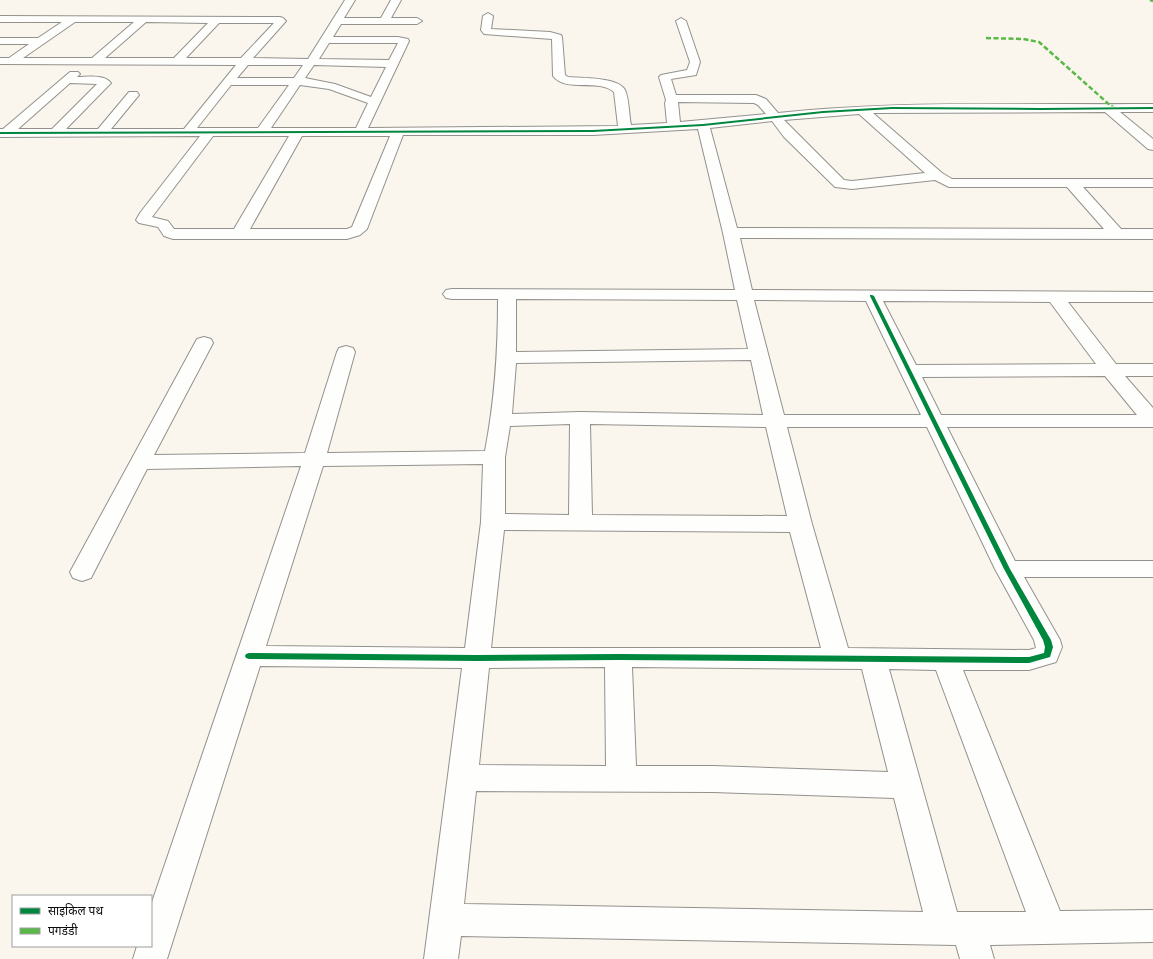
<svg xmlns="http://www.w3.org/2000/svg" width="1153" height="959" viewBox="0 0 1153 959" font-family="'Roboto Serif','Noto Sans Devanagari',serif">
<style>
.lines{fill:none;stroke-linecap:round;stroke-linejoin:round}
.minor-casing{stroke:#93918d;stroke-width:2}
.minor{fill:#fefefc;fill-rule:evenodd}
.quiet-far1{stroke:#58b947;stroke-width:2.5;stroke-dasharray:5 2.5;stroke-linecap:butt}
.quiet{stroke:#58b947;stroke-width:3;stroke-dasharray:6 3;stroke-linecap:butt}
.cycleway-casing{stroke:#fff;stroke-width:2}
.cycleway{fill:#00873e;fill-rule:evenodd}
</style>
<rect width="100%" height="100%" fill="#faf6ed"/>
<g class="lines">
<g class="minor-casing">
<path id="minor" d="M 345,0 L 355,0 L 344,18 L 381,18 L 391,0 L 401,0 L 391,18 L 417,18 L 422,21 L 417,24 L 341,24 L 333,37 L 398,37 L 408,39 L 409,41 L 368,128 L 618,126 L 614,92 C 598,78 566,93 553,76 L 552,39 L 484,34 L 481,30 L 483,16 L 488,13 L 493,16 L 491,29 L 550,32 L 561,35 L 562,37 L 565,75 L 568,77 C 581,78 619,77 625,90 C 629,98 629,116 631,125 L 667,123 L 665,103 L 666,100 L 659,77 L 661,75 L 687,70 L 690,62 L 676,21 L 681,18 L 686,21 L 700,62 L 696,75 L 671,79 L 676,95 L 756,95 L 766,99 L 778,113 C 902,100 1028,105 1153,104 L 1153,112 L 1120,112 L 1153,139 L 1153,150 L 1148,149 L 1105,112 L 873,113 L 942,173 L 952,179 L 1153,179 L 1153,187 L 1083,187 L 1121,229 L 1153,229 L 1153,239 L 740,238 L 752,290 L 1153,292 L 1153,302 L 1068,302 L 1116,364 L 1153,364 L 1153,376 L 1125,376 L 1153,408 L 1153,427 L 947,427 L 1015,561 L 1153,561 L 1153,577 L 1024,577 L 1060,640 L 1062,647 L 1056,662 L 1029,670 L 963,670 L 1060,911 L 1153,910 L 1153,942 L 990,945 L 994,959 L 960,959 L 956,945 L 461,936 L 458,959 L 424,959 L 462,668 L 260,666 L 167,959 L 133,959 L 137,946 L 151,946 L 151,905 L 301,466 L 147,469 L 91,578 L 82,581 L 73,578 L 70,572 L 197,339 L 204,337 L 211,339 L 213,343 L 154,455 L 305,453 L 337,352 L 339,348 L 346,346 L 353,348 L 355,352 L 327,453 L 485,451 C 495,399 498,352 498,299 L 452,299 L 446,298 L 443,294 L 446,290 L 452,289 L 735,290 L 723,233 L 698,129 L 593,135 L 403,135 L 367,229 L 360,235 L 347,239 L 173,239 L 164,236 L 158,227 L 139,223 L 136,220 L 140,213 L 200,136 L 0,137 L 0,129 L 3,129 L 70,72 L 78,72 L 80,74 L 77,77 C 88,77 104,74 111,83 L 66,129 L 98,129 L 129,92 L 137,92 L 139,95 L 111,129 L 184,129 L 236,65 L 0,64 L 0,58 L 9,58 L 29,44 L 0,44 L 0,38 L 38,38 L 62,22 L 0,22 L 0,16 L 280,17 L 283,18 L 286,21 L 253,58 L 308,59 ZM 75,22 L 134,22 L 92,58 L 23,58 ZM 146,22 L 208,23 L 174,58 L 105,58 ZM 219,23 L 274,23 L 241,58 L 186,58 ZM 329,43 L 398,43 L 389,60 L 319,59 ZM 248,65 L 303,65 L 294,78 L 237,78 ZM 314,65 L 386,67 L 371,97 L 335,84 L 305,78 ZM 70,83 L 97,84 L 52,129 L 18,129 ZM 231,85 L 289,85 L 258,128 L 197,128 ZM 300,85 L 329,89 L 368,103 L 356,128 L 271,128 ZM 678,102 L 754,103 L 758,105 L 766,114 L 680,122 ZM 859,114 L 925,173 L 852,181 L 844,180 L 784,120 ZM 772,121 L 784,137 L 835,187 L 852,189 L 935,180 L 949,187 L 1067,187 L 1104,229 L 737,228 L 710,128 ZM 213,136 L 289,136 L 234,229 L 174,229 L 168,221 L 152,217 ZM 302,136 L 390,136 L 352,227 L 347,229 L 250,229 ZM 516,299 L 737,300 L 748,349 L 516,352 ZM 754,300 L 866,301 L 921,415 L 784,415 ZM 883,301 L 1050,302 L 1096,364 L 916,365 ZM 751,360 L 763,415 L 580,412 L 512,414 L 516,363 ZM 1105,376 L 1137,415 L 941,415 L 922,377 ZM 570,424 L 569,515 L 505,514 L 505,457 L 510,426 ZM 590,424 L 766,427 L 787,516 L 592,515 ZM 787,427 L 927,427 L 995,569 L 1034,640 L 1036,648 L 1029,650 L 848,648 L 812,524 ZM 483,464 L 481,522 L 465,648 L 266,646 L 323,466 ZM 504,530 L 790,532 L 821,648 L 491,648 ZM 605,667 L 606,766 L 479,765 L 489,668 ZM 632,667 L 862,669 L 888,772 L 713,766 L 636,766 ZM 889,669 L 936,670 L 1026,912 L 957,912 ZM 476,791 L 713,792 L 894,798 L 923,912 L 464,904 Z"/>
</g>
<use href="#minor" class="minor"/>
<path class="quiet-far1" d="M 1150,0 L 1153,1
M 986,38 L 1023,39 L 1039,42 L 1112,107"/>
<path class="quiet" d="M 1111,106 L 1114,108"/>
<g class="cycleway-casing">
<path id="cycleway" d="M 892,107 L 1041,108 L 1153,107 L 1153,109 L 1041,110 L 892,109 L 823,113 L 703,126 L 593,132 L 0,134 L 0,132 L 593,130 L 703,124 L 823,111 Z
M 870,295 L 872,295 L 874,296 L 1010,569 L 1051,640 L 1053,647 L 1050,657 L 1029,663 L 618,660 L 477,661 L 249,659 L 246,658 L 245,656 L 246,654 L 249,653 L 477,655 L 618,654 L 1029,657 L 1044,653 L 1045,647 L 1043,640 L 1004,569 L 870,296 Z"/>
</g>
<use href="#cycleway" class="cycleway"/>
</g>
<rect x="12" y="895" width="140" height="52" fill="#ffffff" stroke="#9d9d9d"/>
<rect x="20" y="908" width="20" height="6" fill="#00873e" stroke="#9d9d9d"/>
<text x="48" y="915" font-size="12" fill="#0b0b0b">साइकिल पथ</text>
<rect x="20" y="928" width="20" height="6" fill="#58b947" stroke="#9d9d9d"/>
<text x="48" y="935" font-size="12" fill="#0b0b0b">पगडंडी</text>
</svg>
